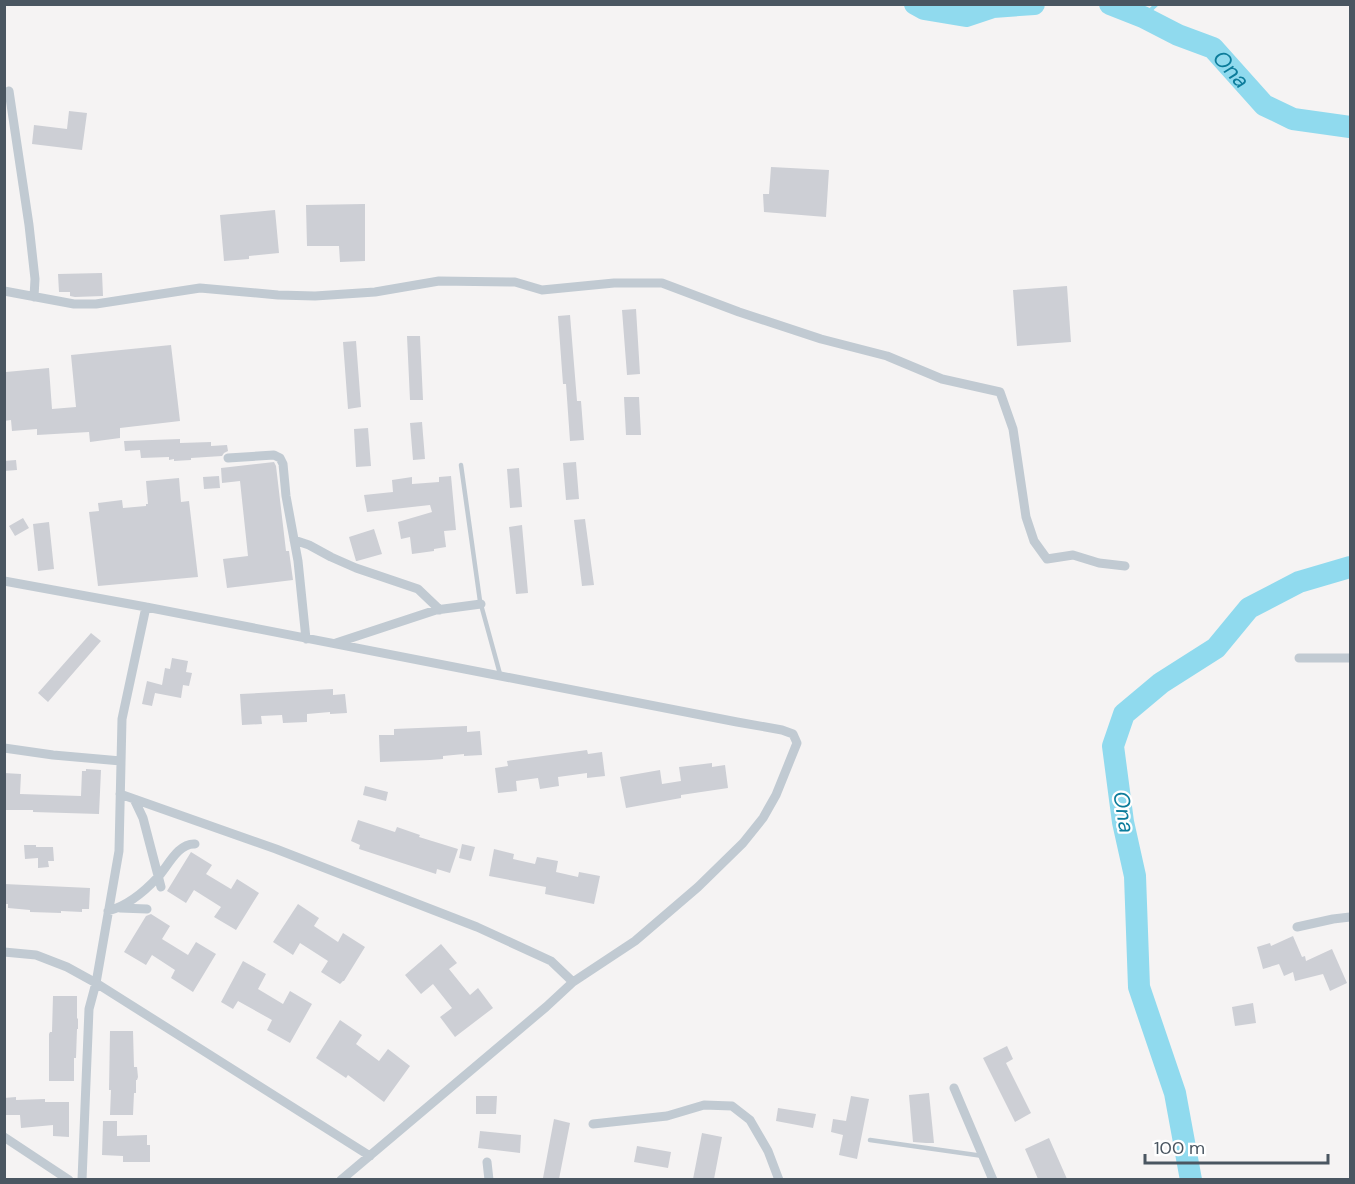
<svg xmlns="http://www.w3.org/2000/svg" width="1355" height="1184" viewBox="0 0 1355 1184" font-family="'DM Sans',sans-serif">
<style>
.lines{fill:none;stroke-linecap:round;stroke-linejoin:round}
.stream{stroke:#90daee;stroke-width:4}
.river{stroke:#90daee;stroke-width:22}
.building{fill:#cdcfd5}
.lane{stroke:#c1cad2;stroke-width:4.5}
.street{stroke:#c1cad2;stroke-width:9}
.labels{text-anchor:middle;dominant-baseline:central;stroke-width:4.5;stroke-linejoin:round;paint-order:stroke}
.water-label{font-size:22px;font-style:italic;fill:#0c7c9b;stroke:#fff}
</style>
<rect width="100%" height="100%" fill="#f5f3f3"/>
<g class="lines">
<path class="stream" d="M 1143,17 L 1157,4"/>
<g class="river">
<path d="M 915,4 L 924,9 L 966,16 L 993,7 L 1034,4"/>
<path id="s1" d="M 1110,4 L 1143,17 L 1178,35 L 1213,48 L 1264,105 L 1293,119 L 1350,127"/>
<path d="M 1191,1180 L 1175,1093 L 1139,987 L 1135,876 L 1123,822 L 1113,746 L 1124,714 L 1161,683 L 1216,648 L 1249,608 L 1299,582 L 1350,567"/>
</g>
</g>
<path class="building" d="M 69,111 L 87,113 L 82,150 L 32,144 L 34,125 L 67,129 Z
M 771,167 L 829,170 L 826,217 L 764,212 L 763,194 L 769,194 Z
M 365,204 L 365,261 L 340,262 L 339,246 L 307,246 L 306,205 Z
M 275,210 L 279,253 L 249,256 L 249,259 L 224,261 L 220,215 Z
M 102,273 L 103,296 L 75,297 L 70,296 L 70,292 L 59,292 L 58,274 Z
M 1067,286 L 1071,342 L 1017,346 L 1013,290 Z
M 636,309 L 640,374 L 627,375 L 622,310 Z
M 570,315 L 577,401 L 581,401 L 584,440 L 570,441 L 566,384 L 563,384 L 558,316 Z
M 407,336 L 420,336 L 423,400 L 410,400 Z
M 356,341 L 361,407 L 348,409 L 343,342 Z
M 171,345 L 180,421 L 120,428 L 120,438 L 90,442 L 89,432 L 37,435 L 37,429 L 12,431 L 11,420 L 4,421 L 4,374 L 6,374 L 6,372 L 49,368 L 52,409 L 76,407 L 71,355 Z
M 624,397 L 639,397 L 641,435 L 626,435 Z
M 422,422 L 425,459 L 413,460 L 410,423 Z
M 368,428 L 371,466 L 356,467 L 354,429 Z
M 180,439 L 180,443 L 211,442 L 211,446 L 227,445 L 228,451 L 224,453 L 222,456 L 191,458 L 191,460 L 174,461 L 174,459 L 169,460 L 169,457 L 141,458 L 140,450 L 125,451 L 124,441 Z
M 16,460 L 17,470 L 4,471 L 4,461 Z
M 274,462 L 276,466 L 286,551 L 289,551 L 293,580 L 227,588 L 223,559 L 248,556 L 240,481 L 222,483 L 221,468 Z
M 576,462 L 579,499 L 566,500 L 563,463 Z
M 519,468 L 522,507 L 510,508 L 507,469 Z
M 219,476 L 220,488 L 204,489 L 203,477 Z
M 451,476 L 456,530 L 444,531 L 446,547 L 434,549 L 434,551 L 412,554 L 410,537 L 401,539 L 398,522 L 432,512 L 430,505 L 367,512 L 364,495 L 393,492 L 392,480 L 412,477 L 412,484 L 439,482 L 439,477 Z
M 179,478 L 181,502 L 189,501 L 198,577 L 98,586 L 89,512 L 99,511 L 98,503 L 122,500 L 123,508 L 146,506 L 146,504 L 148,504 L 146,481 Z
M 23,518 L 29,528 L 15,536 L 9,526 Z
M 585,519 L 594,585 L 582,586 L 574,520 Z
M 49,522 L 54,569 L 38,571 L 33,524 Z
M 522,525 L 528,593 L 516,594 L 509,527 Z
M 374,529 L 382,554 L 357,561 L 356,561 L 349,537 Z
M 91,633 L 101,641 L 48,702 L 38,693 Z
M 172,658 L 188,661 L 186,672 L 192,673 L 189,686 L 183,685 L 181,698 L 155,693 L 152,706 L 142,704 L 147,681 L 162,685 L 165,668 L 170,669 Z
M 333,689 L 333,695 L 345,694 L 347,713 L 330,714 L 330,712 L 307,714 L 307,722 L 283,723 L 282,715 L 261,716 L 262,724 L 242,725 L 240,694 Z
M 467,726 L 467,732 L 480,731 L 482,755 L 464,756 L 464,754 L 443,756 L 443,759 L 430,760 L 380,762 L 379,735 L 394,735 L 394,729 Z
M 587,750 L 588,754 L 602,752 L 605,776 L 587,778 L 587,773 L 558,777 L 559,786 L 540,789 L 538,778 L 516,781 L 517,791 L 498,793 L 495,768 L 508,766 L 507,761 Z
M 712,763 L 712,767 L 725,765 L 728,788 L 681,795 L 681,798 L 626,808 L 620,777 L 660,770 L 662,784 L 681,781 L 679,767 Z
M 86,769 L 101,770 L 99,814 L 33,812 L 33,810 L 4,810 L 4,773 L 21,774 L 20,794 L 81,796 L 82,771 L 86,771 Z
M 365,786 L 388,792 L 386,801 L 363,795 Z
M 358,820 L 395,832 L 397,827 L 420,835 L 419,837 L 458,849 L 450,873 L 437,869 L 436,874 L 359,849 L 360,845 L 351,841 Z
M 462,844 L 475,847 L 471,861 L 459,858 Z
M 24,845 L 36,845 L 36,847 L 53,847 L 54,861 L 48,861 L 49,867 L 38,868 L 38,858 L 25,859 Z
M 494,849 L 514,854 L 513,859 L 535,864 L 537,857 L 558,861 L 556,872 L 578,877 L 579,872 L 600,876 L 594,904 L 545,894 L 546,887 L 489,876 Z
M 191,852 L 212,865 L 206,874 L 231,889 L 237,879 L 259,893 L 236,930 L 214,917 L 221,907 L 194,890 L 186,903 L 167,891 Z
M 4,884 L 90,888 L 89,909 L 82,909 L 82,912 L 61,911 L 61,913 L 30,912 L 30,910 L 8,908 L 8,904 L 4,904 Z
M 298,904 L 319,918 L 314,926 L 338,942 L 343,933 L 365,947 L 344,981 L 343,981 L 340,984 L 321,972 L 328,961 L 300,943 L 293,955 L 273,942 Z
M 151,914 L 170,926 L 162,939 L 188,955 L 196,942 L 216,954 L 193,992 L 171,978 L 175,970 L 152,955 L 146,965 L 124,952 L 146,916 Z
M 1293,936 L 1302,957 L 1305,956 L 1306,961 L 1332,949 L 1347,983 L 1330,991 L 1323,974 L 1295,981 L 1293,972 L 1284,976 L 1279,964 L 1263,969 L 1257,947 L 1270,943 L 1271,946 Z
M 441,944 L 457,963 L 449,969 L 470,995 L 478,988 L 493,1008 L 455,1037 L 440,1017 L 452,1008 L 433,984 L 421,994 L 405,975 Z
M 243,961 L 266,974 L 258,989 L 283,1004 L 290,991 L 312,1004 L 290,1043 L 267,1030 L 272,1020 L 238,1001 L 233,1009 L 221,1002 Z
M 53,996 L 77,996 L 77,1018 L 78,1019 L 78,1029 L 77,1029 L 76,1058 L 74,1058 L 74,1081 L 49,1081 L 49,1034 L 50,1032 L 52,1032 Z
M 1253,1003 L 1256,1023 L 1235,1026 L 1232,1007 Z
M 340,1020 L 362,1035 L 356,1044 L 379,1061 L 388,1049 L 410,1066 L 384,1102 L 348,1075 L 346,1078 L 316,1058 Z
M 110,1031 L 133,1031 L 134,1067 L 137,1067 L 138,1077 L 137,1080 L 136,1080 L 136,1093 L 134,1093 L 133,1115 L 110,1115 L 111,1090 L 109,1090 Z
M 1007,1046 L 1013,1059 L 1006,1063 L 1031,1113 L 1015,1122 L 983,1058 Z
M 929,1093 L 934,1143 L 926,1143 L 913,1142 L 909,1095 Z
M 476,1096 L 497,1096 L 496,1114 L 476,1114 Z
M 851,1096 L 869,1099 L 857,1159 L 839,1155 L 843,1135 L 831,1132 L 833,1119 L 846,1121 Z
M 16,1097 L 16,1100 L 45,1099 L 45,1102 L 69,1102 L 69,1137 L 53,1136 L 53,1125 L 21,1128 L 20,1115 L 5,1115 L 4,1098 Z
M 778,1108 L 816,1114 L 813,1128 L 776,1121 Z
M 554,1119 L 570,1123 L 559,1179 L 543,1178 Z
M 103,1121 L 117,1121 L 117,1136 L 147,1135 L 147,1145 L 150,1145 L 150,1162 L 123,1162 L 123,1156 L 102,1155 Z
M 480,1131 L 521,1135 L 520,1153 L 478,1148 Z
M 702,1133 L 722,1137 L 714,1179 L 693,1179 Z
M 1049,1138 L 1067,1179 L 1038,1179 L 1025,1149 Z
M 637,1146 L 671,1152 L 668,1168 L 634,1162 Z"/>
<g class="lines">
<path class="lane" d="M 461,465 L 480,601 L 500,674
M 870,1140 L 983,1156"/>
<path class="street" d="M 9,91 L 29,225 L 35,279 L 34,297
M 4,291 L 74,304 L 96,304 L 200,288 L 278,295 L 315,296 L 375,292 L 439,281 L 515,282 L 542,290 L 614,283 L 662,283 L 739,312 L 821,339 L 887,356 L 942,379 L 1000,392 L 1013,429 L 1026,517 L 1034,541 L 1047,559 L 1073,555 L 1099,563 L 1125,566
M 228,458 L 274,455 L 280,458 L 283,464 L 286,496 L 298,561 L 306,639
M 294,540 L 309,545 L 331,557 L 356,568 L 418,589 L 440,610
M 4,581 L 146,607 L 737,722 L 782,730 L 793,734 L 797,743 L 776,795 L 763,818 L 743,843 L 698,887 L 635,941 L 573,982
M 336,643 L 436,610 L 481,604
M 1299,658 L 1350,658
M 4,748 L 53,755 L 121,761
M 120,794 L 276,849 L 477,927 L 551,961 L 573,982 L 546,1007 L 341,1180
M 134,799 L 143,818 L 161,887
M 120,908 L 147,909
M 108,911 C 127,906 145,891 158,877 C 168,866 178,843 195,844
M 1297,927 L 1333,919 L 1350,917
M 4,952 L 36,955 L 67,967 L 96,983 L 370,1156
M 954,1088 L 993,1180
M 593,1124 L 667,1116 L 704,1105 L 732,1106 L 750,1120 L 768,1151 L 779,1180
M 4,1137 L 69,1180
M 487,1162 L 489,1180
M 82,1180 L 89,1009 L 96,983 L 119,851 L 122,719 L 146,607"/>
</g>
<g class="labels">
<g class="water-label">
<text stroke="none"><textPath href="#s1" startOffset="140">Ona</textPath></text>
<text transform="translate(1124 812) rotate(81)">Ona</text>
</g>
</g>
<rect width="1355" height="1184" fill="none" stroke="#4a5661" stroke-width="12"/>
<path d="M1145 1154v9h183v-9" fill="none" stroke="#4a5661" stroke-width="3"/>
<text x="1154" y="1154" font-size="18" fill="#4a5661" stroke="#ffffff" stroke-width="4.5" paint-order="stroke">100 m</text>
</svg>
